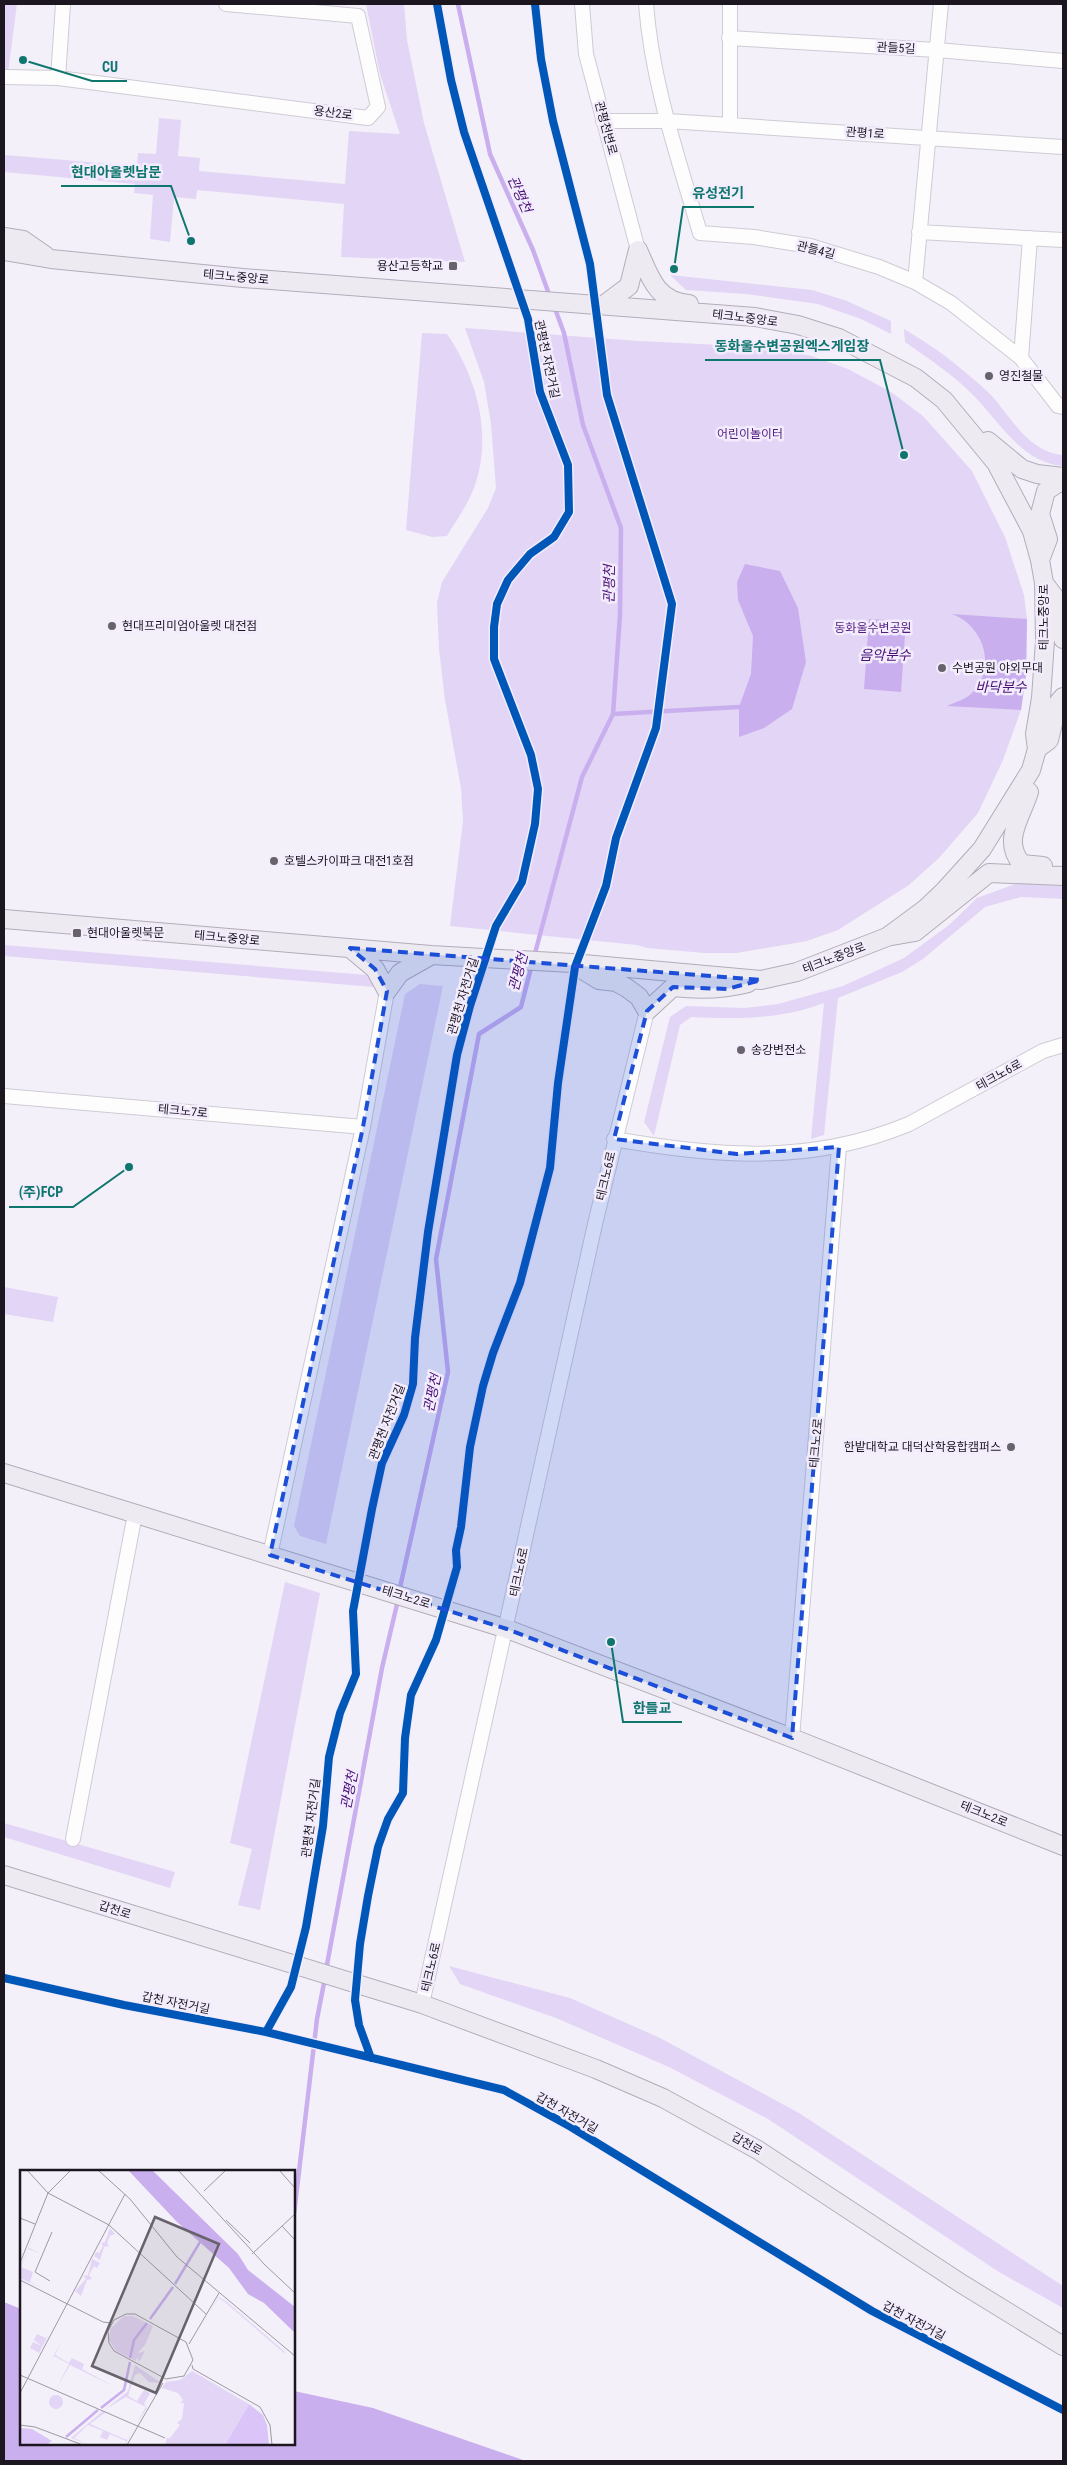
<svg xmlns="http://www.w3.org/2000/svg" width="1067" height="2465" viewBox="0 0 1067 2465" font-family="'Roboto Condensed','Noto Sans KR',sans-serif">
<style>
.green{fill:#e3d5f6}
.water{fill:#caafee}
.lines{fill:none;stroke-linecap:round;stroke-linejoin:round}
.stream{stroke:#caafee;stroke-width:4.5}
.minor-casing{stroke:#cfcbd4;stroke-width:16}
.major-casing{stroke:#b3acbb;stroke-width:20}
.minor{stroke:#fdfdfe;stroke-width:14}
.major{stroke:#edebf1;stroke-width:18}
.cycleway-casing{stroke:#f3ecfd;stroke-width:11}
.cycleway{stroke:#0057b8;stroke-width:8}
.marked{fill:#1d4ed8;fill-opacity:0.2;stroke:#1d4ed8;stroke-width:4;stroke-dasharray:10 6;stroke-linejoin:round}
.poi-dot{fill:#67626c;stroke:#f3ecfd;stroke-width:2}
.labels{text-anchor:middle;dominant-baseline:central;stroke-width:5;stroke-linejoin:round;paint-order:stroke}
.street-label{font-size:12px;fill:#1b1620;stroke:#f3ecfd}
.poi-label{font-size:12px;fill:#1b1620;stroke:#f3ecfd;text-anchor:start}
.park-label{font-size:12px;fill:#511c80;stroke:#f3ecfd}
.water-label{font-size:14px;font-style:italic;fill:#491076;stroke:#f3ecfd}
.inset-river{fill:none;stroke:#caafee;stroke-width:2.5}
.inset-road{fill:none;stroke:#9d99a2;stroke-width:1}
.view{fill:#67626c;fill-opacity:0.15;stroke:#67626c;stroke-width:2.5}
.inset-edge{fill:none;stroke:#1b1620;stroke-width:2.5}
.leader{fill:none;stroke:#0f766e;stroke-width:2}
.callout-dot{fill:#0f766e;stroke:#f3ecfd;stroke-width:2}
.callout-label{font-size:14px;text-anchor:middle;font-weight:bold;fill:#0f766e;stroke:#f3ecfd;stroke-width:5;stroke-linejoin:round;paint-order:stroke}
</style>
<rect width="100%" height="100%" fill="#f4f0f9"/>
<path class="green" d="M 4,4 L 17,4 L 8,73 L 4,68 Z
M 366,4 L 404,4 L 407,40 L 424,123 L 465,262 L 341,257 L 344,204 L 197,190 L 196,199 L 174,197 L 170,242 L 150,239 L 153,195 L 134,193 L 135,184 L 4,172 L 4,155 L 137,166 L 138,153 L 156,154 L 159,118 L 181,120 L 178,156 L 200,158 L 199,171 L 345,184 L 349,131 L 400,134 L 380,74 Z
M 670,275 L 812,290 L 847,301 L 891,321 L 891,334 L 861,319 L 818,304 L 746,294 L 686,290 Z
M 465,328 L 639,341 L 763,347 L 812,356 L 848,369 L 891,392 L 923,416 L 972,471 L 1005,537 L 1024,595 L 1027,619 L 1026,675 L 1021,710 L 1003,760 L 978,813 L 939,858 L 909,885 L 838,930 L 807,941 L 737,953 L 704,953 L 647,948 L 637,945 L 450,926 L 463,821 L 461,788 L 445,700 L 439,649 L 437,603 L 442,582 L 488,508 L 496,488 L 491,424 L 484,382 Z
M 904,329 C 926,342 947,356 966,373 C 975,380 984,388 992,396 C 1012,419 1029,452 1063,455 L 1063,466 C 1023,463 1000,423 975,397 C 954,375 929,359 905,342 Z
M 422,333 L 447,334 C 476,376 492,432 476,482 C 470,502 457,519 447,536 L 432,537 L 406,530 Z
M 1018,883 L 1063,886 L 1063,899 L 1021,897 L 985,907 L 923,959 L 902,972 L 838,998 L 824,1135 L 811,1139 L 824,1003 C 779,1020 737,1019 691,1017 L 680,1025 L 654,1136 L 644,1122 L 670,1017 L 686,1006 L 744,1008 L 778,1004 L 843,986 L 904,958 L 949,925 L 977,898 Z
M 4,945 L 367,975 L 374,987 L 4,956 Z
M 420,984 L 443,986 L 326,1544 L 300,1536 L 294,1526 L 405,994 Z
M 4,1287 L 58,1297 L 53,1322 L 4,1314 Z
M 285,1582 L 320,1593 L 260,1910 L 238,1905 L 252,1849 L 230,1843 Z
M 4,1823 L 175,1872 L 170,1888 L 4,1837 Z
M 449,1966 L 570,1998 L 660,2038 L 799,2113 L 1063,2286 L 1063,2308 L 999,2272 L 768,2119 L 669,2067 L 556,2018 L 460,1984 Z"/>
<path class="water" d="M 745,564 L 780,571 L 798,608 L 806,662 L 792,709 L 764,728 L 739,737 L 739,707 L 751,674 L 753,636 L 738,600 L 737,582 Z
M 952,614 L 1027,619 L 1026,675 L 1021,710 L 947,706 C 956,702 967,699 974,691 C 997,664 982,625 952,614 Z
M 869,619 L 906,621 L 901,692 L 864,689 Z
M 4,2302 L 21,2309 L 21,2444 L 294,2444 L 294,2391 L 373,2408 L 526,2461 L 4,2461 Z"/>
<g class="lines">
<path class="stream" d="M 458,4 L 490,154 L 533,250 L 550,297
M 613,714 L 739,707
M 534,957 L 582,777 L 613,714 L 620,615 L 621,528 L 583,425 L 564,333 L 554,306
M 399,1592 L 448,1372 L 436,1259 L 479,1034 L 521,1007 L 532,964
M 326,1970 L 382,1668 L 398,1600
M 294,2214 L 317,2019 L 325,1978"/>
<g class="minor-casing">
<path id="minor" d="M 582,4 L 586,54 L 638,250
M 646,4 C 652,83 678,157 700,233 L 754,237 L 810,246 L 879,267 L 915,282 L 951,303 L 1021,358 L 1058,406 L 1063,407
M 730,4 L 730,124
M 729,38 L 937,50 L 1063,61
M 4,77 L 58,78 L 368,118 L 378,107 L 358,16 L 226,4
M 58,78 L 63,4
M 603,121 L 668,121 L 1063,147
M 919,232 L 1063,240
M 915,282 L 941,4
M 1021,358 L 1030,238
M 4,1096 L 363,1127
M 614,1139 C 717,1157 810,1165 909,1124 L 1043,1051 L 1063,1045
M 270,1555 L 363,1127 L 387,991
M 792,1738 L 839,1147
M 73,1839 L 135,1514
M 422,2004 L 595,1224 L 647,1011"/>
</g>
<g class="major-casing">
<path id="major" d="M 4,237 L 23,240 L 46,256
M 638,250 C 650,277 656,301 689,304
M 4,251 L 51,259 L 243,278 L 755,317 L 798,325 L 839,338 L 916,378 L 944,400 L 996,463 L 1032,531 L 1040,560 L 1044,583 L 1045,641 L 1041,698 L 1035,734 L 1037,749 L 1031,770 L 982,849 L 944,891 L 925,909 L 887,937 L 797,972 L 761,980 L 572,963 L 431,955 L 4,919
M 605,304 L 629,286 L 638,250
M 988,441 L 1022,469 L 1037,474 L 1063,477
M 1040,560 L 1048,539 L 1040,514 L 1046,491 L 1058,483 L 1063,483
M 1044,583 L 1060,604 L 1063,639
M 1037,749 L 1049,740 L 1058,703 L 1063,697
M 1029,792 C 1022,816 1001,841 1022,864 L 1043,866
M 892,936 L 915,932 L 989,873 L 1063,876
M 350,948 L 375,969 L 387,991 L 400,973 L 430,956
M 573,964 L 599,980 L 616,982 L 627,988 L 639,997 L 647,1011 L 673,987 C 699,990 722,990 748,983
M 4,1473 L 507,1629 L 792,1738 L 1063,1846
M 4,1875 L 422,2004 L 596,2069 L 663,2098 L 758,2150 L 962,2284 L 1063,2346"/>
</g>
<use href="#minor" class="minor"/>
<use href="#major" class="major"/>
<g class="cycleway-casing">
<path id="cycleway" d="M 4,1978 L 124,2005 L 266,2032 L 504,2090 L 571,2127 L 872,2311 L 1063,2410
M 266,2032 L 291,1987 L 306,1927 L 323,1826 L 329,1757 L 340,1713 L 356,1674 L 353,1611 L 372,1509 L 382,1463 L 404,1415 L 413,1384 L 415,1338 L 428,1232 L 457,1055 L 470,1006 L 496,926 L 522,882 L 535,824 L 538,789 L 531,755 L 494,659 L 494,627 L 497,604 L 508,580 L 530,554 L 554,537 L 569,512 L 568,465 L 540,392 L 528,319 L 464,132 L 451,80 L 437,4
M 371,2058 L 359,2025 L 355,2000 L 360,1944 L 368,1896 L 378,1847 L 388,1819 L 403,1793 L 405,1738 L 411,1695 L 436,1640 L 457,1567 L 456,1550 L 461,1527 L 470,1447 L 483,1386 L 493,1353 L 520,1283 L 550,1168 L 558,1083 L 575,967 L 606,886 L 616,838 L 656,728 L 672,604 L 607,395 L 590,264 L 553,121 L 541,59 L 535,4"/>
</g>
<use href="#cycleway" class="cycleway"/>
</g>
<path class="marked" d="M 350,948 L 761,980 L 727,989 L 673,987 L 647,1011 L 614,1139 L 737,1154 L 839,1147 L 792,1738 L 507,1629 L 270,1555 L 363,1127 L 387,991 L 375,969 Z"/>
<g class="poi-dot">
<rect x="448" y="261" width="10" height="10" rx="2.5"/>
<circle cx="989" cy="376" r="5"/>
<circle cx="112" cy="626" r="5"/>
<circle cx="942" cy="668" r="5"/>
<circle cx="274" cy="861" r="5"/>
<rect x="72" y="928" width="10" height="10" rx="2.5"/>
<circle cx="741" cy="1050" r="5"/>
<circle cx="1011" cy="1447" r="5"/>
</g>
<g class="labels">
<g class="street-label">
<text transform="translate(896 48) rotate(3)">관들5길</text>
<text transform="translate(333 113) rotate(7)">용산2로</text>
<text transform="translate(606 128) rotate(75)">관평천변로</text>
<text transform="translate(865 133) rotate(4)">관평1로</text>
<text transform="translate(816 250) rotate(14)">관들4길</text>
<text transform="translate(236 277) rotate(5)">테크노중앙로</text>
<text transform="translate(745 318) rotate(7)">테크노중앙로</text>
<text transform="translate(547 359) rotate(78)">관평천 자전거길</text>
<text transform="translate(1044 617) rotate(-90)">테크노중앙로</text>
<text transform="translate(227 938) rotate(5)">테크노중앙로</text>
<text transform="translate(834 958) rotate(-21)">테크노중앙로</text>
<text transform="translate(463 996) rotate(-73)">관평천 자전거길</text>
<text transform="translate(999 1075) rotate(-29)">테크노6로</text>
<text transform="translate(183 1111) rotate(5)">테크노7로</text>
<text transform="translate(606 1176) rotate(-77)">테크노6로</text>
<text transform="translate(387 1422) rotate(-69)">관평천 자전거길</text>
<text transform="translate(816 1443) rotate(-85)">테크노2로</text>
<text transform="translate(519 1572) rotate(-78)">테크노6로</text>
<text transform="translate(406 1597) rotate(17)">테크노2로</text>
<text transform="translate(984 1814) rotate(22)">테크노2로</text>
<text transform="translate(311 1818) rotate(-83)">관평천 자전거길</text>
<text transform="translate(115 1910) rotate(18)">갑천로</text>
<text transform="translate(431 1967) rotate(-77)">테크노6로</text>
<text transform="translate(176 2003) rotate(11)">갑천 자전거길</text>
<text transform="translate(567 2113) rotate(30)">갑천 자전거길</text>
<text transform="translate(747 2144) rotate(30)">갑천로</text>
<text transform="translate(914 2321) rotate(28)">갑천 자전거길</text>
</g>
<g class="poi-label">
<text x="443" y="266" text-anchor="end">용산고등학교</text>
<text x="999" y="376">영진철물</text>
<text x="122" y="626">현대프리미엄아울렛 대전점</text>
<text x="952" y="668">수변공원 야외무대</text>
<text x="284" y="861">호텔스카이파크 대전1호점</text>
<text x="87" y="933">현대아울렛북문</text>
<text x="751" y="1050">송강변전소</text>
<text x="1001" y="1447" text-anchor="end">한밭대학교 대덕산학융합캠퍼스</text>
</g>
<g class="park-label">
<text x="750" y="434">어린이놀이터</text>
<text x="873" y="628">동화울수변공원</text>
</g>
<g class="water-label">
<text transform="translate(520 194) rotate(66)">관평천</text>
<text transform="translate(609 584) rotate(-89)">관평천</text>
<text x="885" y="655">음악분수</text>
<text x="1001" y="687">바닥분수</text>
<text transform="translate(518 972) rotate(-75)">관평천</text>
<text transform="translate(432 1393) rotate(-78)">관평천</text>
<text transform="translate(349 1790) rotate(-79)">관평천</text>
</g>
</g>
<g transform="translate(20 2170)">
<rect width="275" height="275" fill="#f4f0f9"/>
<path d="M 18,57 L 9,78 L 21,84 L 8,79 L 1,97 L 13,102 L 10,112 L 23,119 L 0,108 L 0,97 ZM 90,58 L 95,64 L 90,66 L 87,73 L 89,76 L 84,77 L 80,90 L 74,86 L 76,82 L 79,83 L 83,76 L 81,73 L 85,72 ZM 72,89 L 80,93 L 77,98 L 74,96 L 69,105 L 72,109 L 67,110 L 61,126 L 55,121 L 66,109 L 63,106 L 68,105 ZM 199,127 L 207,132 L 265,182 L 253,198 L 264,183 L 206,133 L 199,128 L 188,145 ZM 104,146 L 113,146 L 133,156 L 125,175 L 119,181 L 118,183 L 125,181 L 119,192 L 117,187 L 116,191 L 96,181 L 89,170 L 90,159 ZM 17,164 L 26,168 L 28,166 L 19,183 L 10,178 L 13,172 L 22,176 L 14,170 ZM 42,171 L 35,185 L 49,193 L 52,188 L 64,194 L 62,199 L 95,217 L 50,195 L 36,219 L 49,194 L 34,186 L 30,192 ZM 115,195 L 141,213 L 129,212 L 120,203 L 115,205 L 108,226 L 117,231 L 124,220 L 130,223 L 124,234 L 127,238 L 121,247 L 117,252 L 126,237 L 106,227 L 86,239 L 108,221 ZM 172,201 L 229,234 L 205,275 L 145,275 L 147,268 L 150,268 L 160,255 L 157,253 L 162,249 L 164,233 L 160,233 L 163,230 L 158,223 L 142,218 L 146,212 L 160,210 ZM29 232a7 7 0 1 1 14 0a7 7 0 1 1-14 0ZM 83,241 L 86,242 L 70,254 L 107,270 L 115,256 L 105,275 L 106,271 L 90,264 L 87,270 L 80,267 L 83,261 L 68,255 L 54,268 L 70,275 L 51,268 Z" fill="#e3d5f6"/>
<path d="M 229,234 L 243,245 L 247,255 L 249,275 L 205,275 ZM 0,258 L 12,259 L 32,271 L 26,275 L 0,275 Z" fill="#dbc5f8"/>
<path d="M 108,0 L 132,0 L 218,84 L 228,100 L 275,137 L 275,163 L 244,133 L 228,124 L 209,98 L 157,52 Z" fill="#caafee"/>
<path class="inset-river" d="M 155,114 L 180,72M 130,149 L 153,117M 110,188 L 114,170 L 127,153M 81,238 L 104,220 L 110,192M 46,267 L 78,240"/>
<path class="inset-road" d="M 7,0 L 28,23 L 89,55 L 186,144M 78,0 L 110,29 L 157,87 L 275,186M 158,0 L 245,95 L 275,123M 259,0 L 275,18M 184,21 L 206,0M 0,48 L 15,54M 206,50 L 230,73M 262,56 L 275,70M 232,84 L 275,44M 0,93 L 28,23 L 51,0M 0,110 L 83,152 L 91,153M 30,111 L 15,102 L 32,62M 106,144 L 115,144 L 166,172 L 173,190 L 164,206 L 146,209 L 94,181 L 89,173 L 88,161 L 94,150 ZM 169,174 L 199,123M 172,195 L 173,199 L 240,237 L 250,255 L 252,275M 0,205 L 145,268M 0,223 L 105,24M 0,255 L 15,257 L 63,275M 107,275 L 143,213"/>
<path class="view" d="M 135,47 L 199,74 L 136,223 L 72,196 Z"/>
<rect width="275" height="275" class="inset-edge"/>
</g>
<path class="leader" d="M23 60L92 81H127M191 241L171 186H61M674 269L683 207H754M904 455L880 360H705M129 1167L73 1207H9M611 1642L623 1722H682"/>
<g class="callout-dot">
<circle cx="23" cy="60" r="5"/>
<circle cx="191" cy="241" r="5"/>
<circle cx="674" cy="269" r="5"/>
<circle cx="904" cy="455" r="5"/>
<circle cx="129" cy="1167" r="5"/>
<circle cx="611" cy="1642" r="5"/>
</g>
<g class="callout-label">
<text x="110" y="72">CU</text>
<text x="116" y="177">현대아울렛남문</text>
<text x="718" y="198">유성전기</text>
<text x="792" y="351">동화울수변공원엑스게임장</text>
<text x="41" y="1197">(주)FCP</text>
<text x="652" y="1713">한들교</text>
</g>
<rect width="1067" height="2465" fill="none" stroke="#1b1620" stroke-width="10"/>
</svg>
